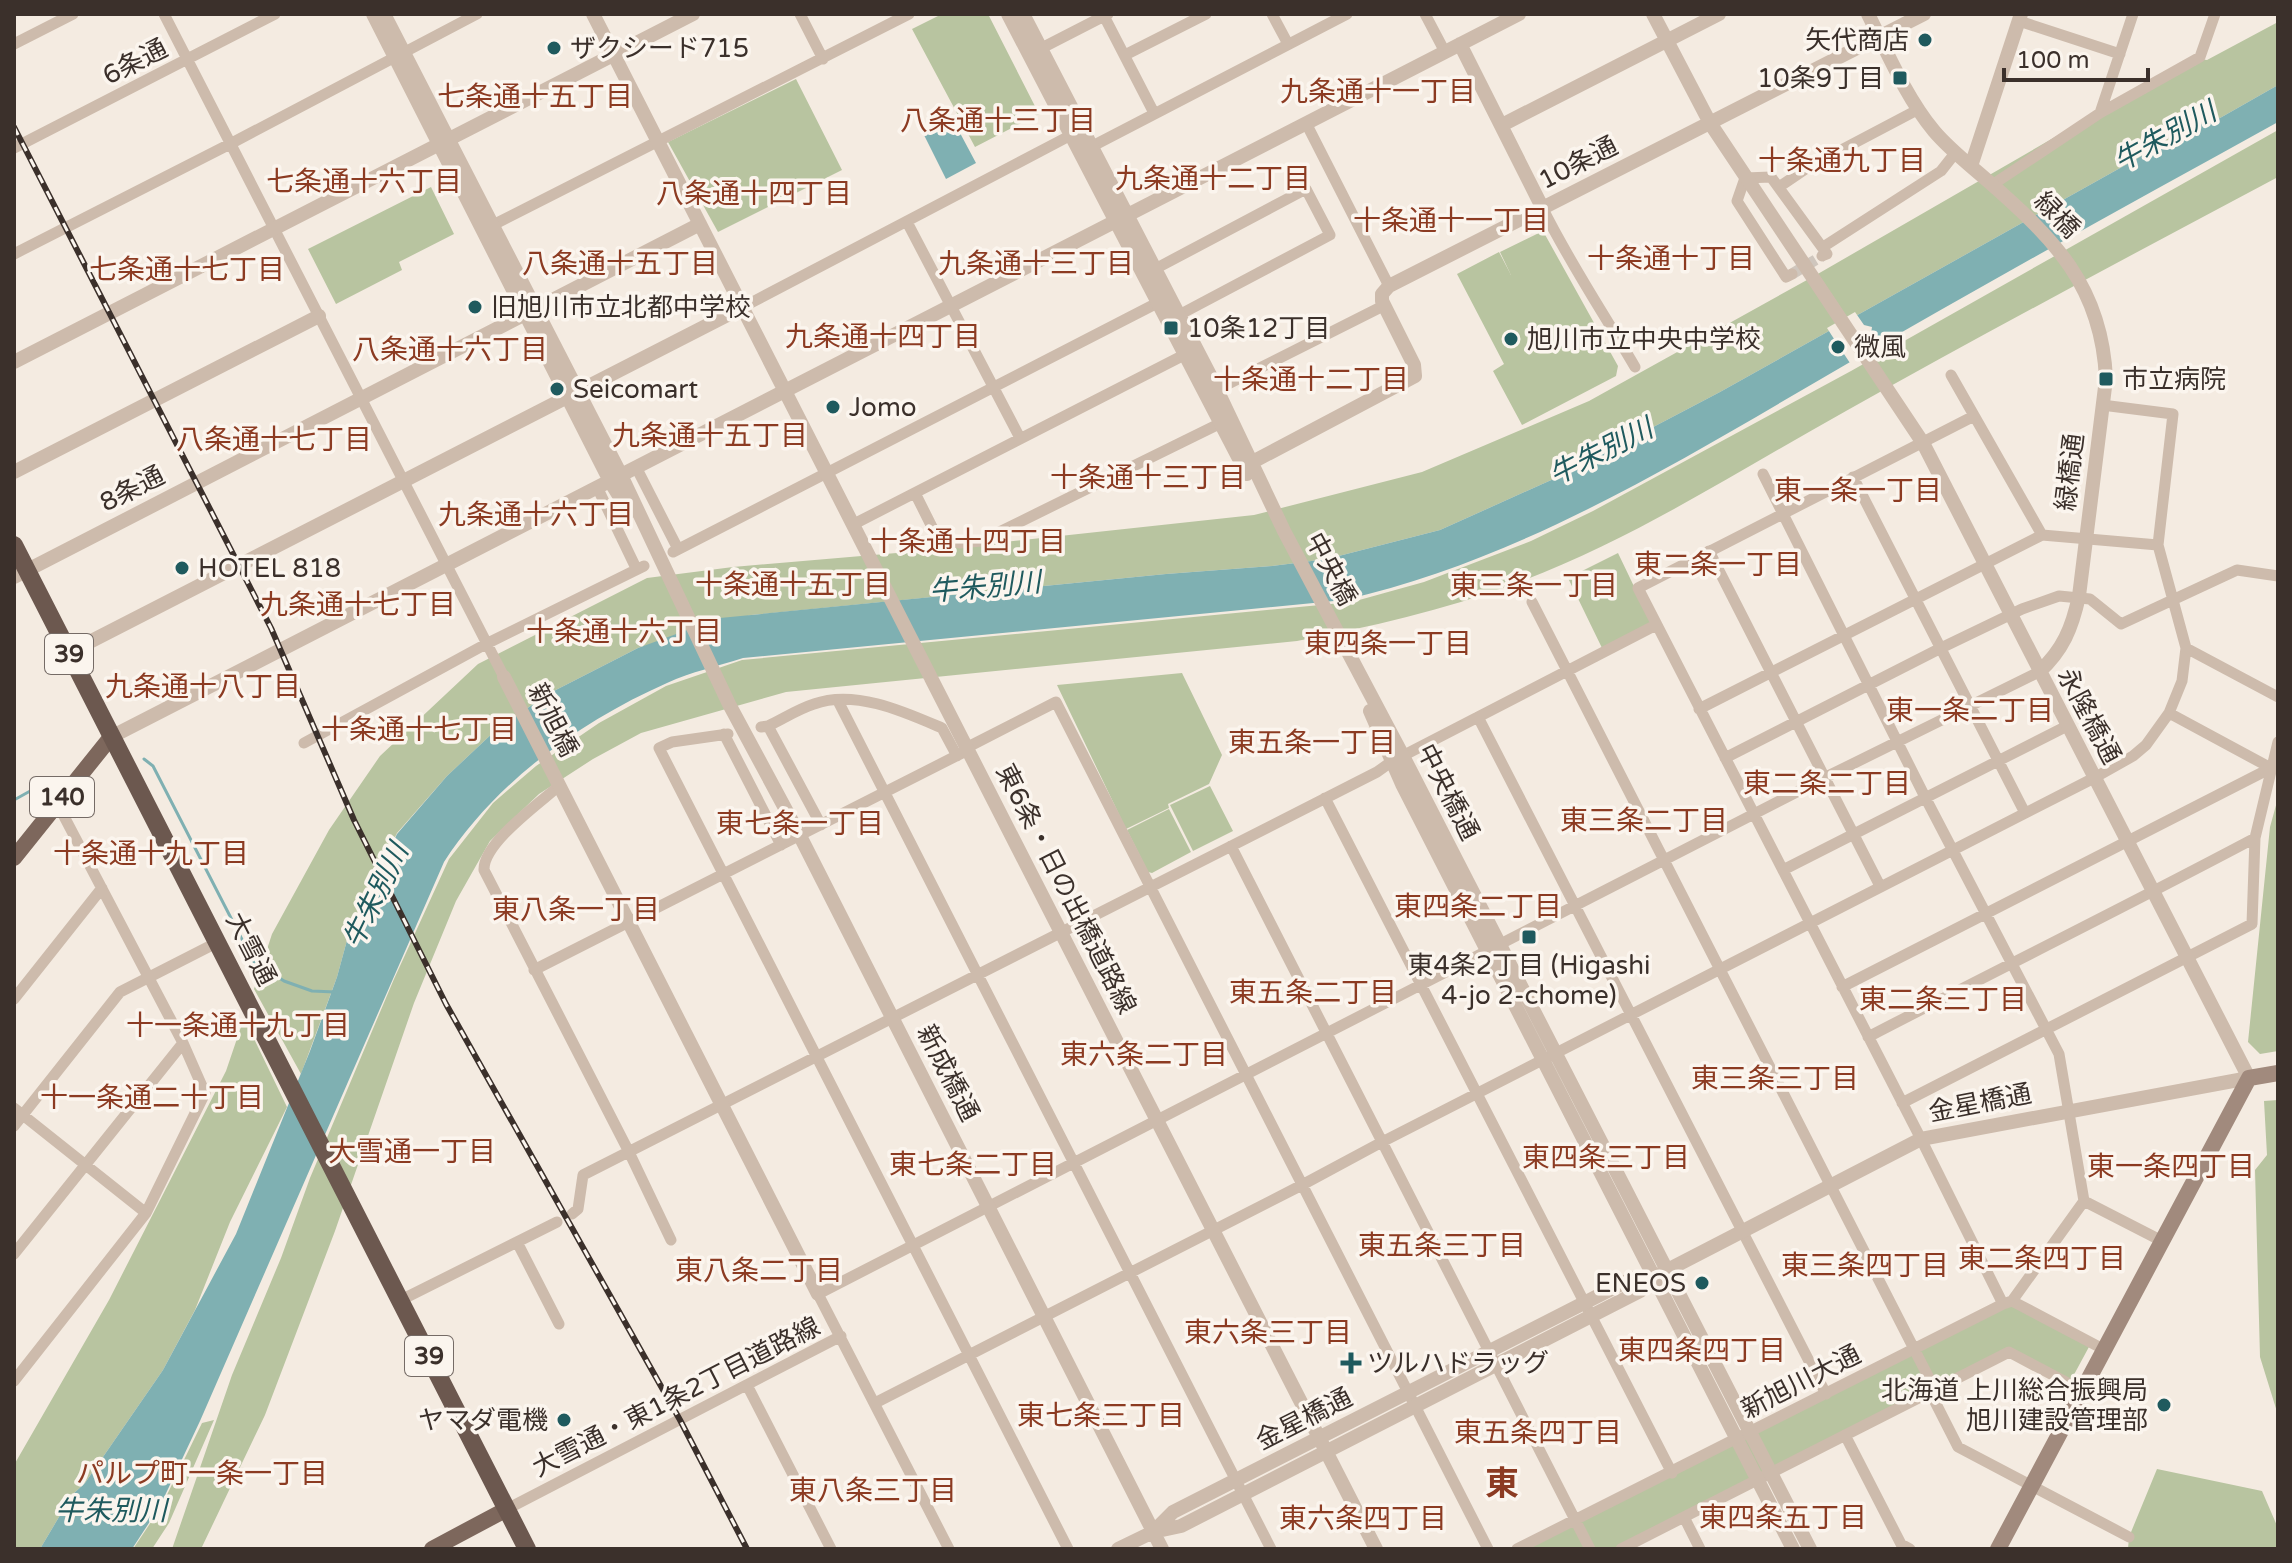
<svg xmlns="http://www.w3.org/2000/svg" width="2292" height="1563" viewBox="0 0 2292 1563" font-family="'Varela Round','Noto Sans JP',sans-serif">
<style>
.green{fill:#b8c4a0}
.water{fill:#7fb0b2}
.pier{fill:#f4ebe1}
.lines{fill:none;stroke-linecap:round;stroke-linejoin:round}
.stream{stroke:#7fb0b2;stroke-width:3}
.minor-tunnel{stroke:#cfc6bd;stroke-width:11;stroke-dasharray:11 5.5;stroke-linecap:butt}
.minor{stroke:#cdbbac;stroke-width:11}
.tertiary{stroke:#cdbbac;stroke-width:14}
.secondary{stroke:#a18a7d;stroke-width:16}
.primary{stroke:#7d675c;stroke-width:16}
.trunk{stroke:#6c584f;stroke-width:18}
.rail-casing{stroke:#3b302b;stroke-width:6}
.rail{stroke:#fbf5ee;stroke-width:3;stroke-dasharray:9;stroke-linecap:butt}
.poi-dot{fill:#1f5a5e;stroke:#fbf5ee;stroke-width:3}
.labels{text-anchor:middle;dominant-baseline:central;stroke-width:7;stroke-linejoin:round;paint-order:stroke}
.shield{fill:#fbf5ee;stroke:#756b66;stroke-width:2}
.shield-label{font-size:24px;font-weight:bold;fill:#3b302b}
.poi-label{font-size:26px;fill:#3b302b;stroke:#fbf5ee;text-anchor:start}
.street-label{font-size:26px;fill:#3b302b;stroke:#fbf5ee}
.neighbourhood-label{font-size:28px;fill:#8c3b22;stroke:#fbf5ee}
.water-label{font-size:28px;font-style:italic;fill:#1f5a5e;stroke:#fbf5ee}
.district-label{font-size:34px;font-weight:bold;fill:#8c3b22;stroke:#fbf5ee}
</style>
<rect width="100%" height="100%" fill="#f4ebe1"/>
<path class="green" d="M 942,14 L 988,14 L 1039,114 L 975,147 L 912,29 Z
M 2278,22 L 2278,85 L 2220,118 L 2197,125 L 1720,392 L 1558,477 L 1440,530 L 1327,559 L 1272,566 L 1166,574 L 751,615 L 638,648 L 548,694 L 497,729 L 447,776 L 397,833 L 349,933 L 337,977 L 301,1074 L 254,989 L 272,934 L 329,830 L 380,756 L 478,664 L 647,578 L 733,567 L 920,551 L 1254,515 L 1422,472 L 1589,401 L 1816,275 L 2192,58 L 2207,60 Z
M 796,79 L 842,170 L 718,232 L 668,142 Z
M 2278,130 L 2278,177 C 2133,254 1989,331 1846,411 C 1738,471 1631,541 1514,584 C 1444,610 1370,627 1297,641 L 786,692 L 641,733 L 593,759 L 539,794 L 490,841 L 456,901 L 414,1003 L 335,1231 L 265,1415 L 201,1549 L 172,1549 L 232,1375 L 281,1258 L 310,1178 L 394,979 L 449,859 L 493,803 L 536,766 L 599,723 L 666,686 L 742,660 L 1352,602 L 1424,582 L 1531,541 L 1593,511 L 1851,371 Z
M 431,187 L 454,234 L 399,262 L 402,270 L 336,304 L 308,249 Z
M 1543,231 L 1618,366 L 1616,376 L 1522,425 L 1493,371 L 1504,364 L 1457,274 L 1499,252 L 1511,275 L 1500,252 Z
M 1618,553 L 1652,624 L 1602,648 L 1568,578 Z
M 1182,673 L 1222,755 L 1209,784 L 1168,804 L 1169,808 L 1126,829 L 1057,685 Z
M 1210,786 L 1233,831 L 1193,851 L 1170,805 Z
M 2278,798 L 2278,1051 L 2260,1054 L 2248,1042 L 2270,827 Z
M 1169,809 L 1191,852 L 1152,873 L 1148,872 L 1127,830 Z
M 244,1018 L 287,1107 L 230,1222 L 195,1310 L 163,1370 L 85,1483 L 72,1495 L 40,1549 L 14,1549 L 14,1465 L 109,1300 L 226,1071 Z
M 2278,1100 L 2278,1415 L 2260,1357 L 2255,1170 L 2267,1155 L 2264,1101 Z
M 2012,1301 L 2090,1345 L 2070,1382 L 2008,1352 L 1622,1549 L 1517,1549 Z
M 214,1420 L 169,1523 L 152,1549 L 133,1549 L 161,1507 L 202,1423 Z
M 2157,1469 L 2262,1491 L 2278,1528 L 2278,1549 L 2128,1549 L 2129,1537 Z"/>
<path class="water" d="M 2278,85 L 2278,122 C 2133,202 1988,282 1845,365 C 1686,457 1525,559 1344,600 L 743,658 C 718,666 691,672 667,683 C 579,722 496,782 444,862 L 200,1421 L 160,1506 L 132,1549 L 40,1549 L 72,1495 L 85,1483 L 163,1370 L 236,1234 L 310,1051 L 337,977 L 349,933 L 397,834 L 447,776 L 497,729 L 548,694 L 638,648 L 720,618 L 1166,574 L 1272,566 L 1327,559 L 1440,530 L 1558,477 L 1720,392 L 2197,125 L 2220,118 Z
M 952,118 L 976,163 L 946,179 L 923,133 Z"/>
<path class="pier" d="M 1855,312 L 1864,325 L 1872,327 L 1871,334 L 1881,349 L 1852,366 L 1842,351 L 1834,349 L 1836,342 L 1827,328 Z"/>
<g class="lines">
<path class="stream" d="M 144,759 L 153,766 L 253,961 L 284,981 L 312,991 L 335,992
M 14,800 L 50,780"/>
<path class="minor-tunnel" d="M 1792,274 L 1822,256"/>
<path class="minor" d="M 164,14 L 504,677
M 800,14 L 823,59
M 1272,14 L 1288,44
M 1425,14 L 1445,52
M 1104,16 L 1154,113
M 2019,21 L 2120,54
M 14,44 L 73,14
M 1034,52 L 1108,14
M 1125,55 L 1206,14
M 2100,113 L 2133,14
M 1306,123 L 1389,286
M 14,148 L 275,14
M 1085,150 L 1347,14
M 1992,185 L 2100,113 L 2200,57 L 2215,14
M 1779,187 L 1807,168 L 1919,109
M 1542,207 C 1569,262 1604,314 1635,367
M 907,222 L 1020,438
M 487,228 L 909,14
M 1823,247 L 1941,171 L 1956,152
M 14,254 L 230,144 L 477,14
M 1155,269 L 1306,189 L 1330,235 L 1179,315
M 1792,274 L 1786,277 L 1737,201 L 1745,178 L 1771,177 L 1827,254 L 1822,256
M 743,307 L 1075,133
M 1951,375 L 2042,535 L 2158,545
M 1212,392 L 1383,306
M 1974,416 L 1638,588 L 1921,1139 L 2003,1304
M 636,467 L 678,549
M 1763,474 L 1925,797 L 2059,1054 L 2084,1201 L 2012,1301
M 1853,477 L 2025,813
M 597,487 L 636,568
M 915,493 L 937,537 L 960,543 L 981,541 L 1227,420
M 854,524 L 1184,355
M 1709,551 L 1880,886
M 673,552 L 1165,299
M 1532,602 L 1932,1384 L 1930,1392 L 1958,1447 L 2129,1537
M 2186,648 L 2278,697
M 838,701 L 1271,1549
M 1699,709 L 2042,535
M 2169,713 L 2271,768
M 1478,717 L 1826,1394
M 768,726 L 821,825
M 761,727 L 768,726 C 783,719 798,709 814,704 C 855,689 905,712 942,728 L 957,756
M 724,734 L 781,845
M 728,734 L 672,742 L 659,748 L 1068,1549
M 304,743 L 486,644 L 644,566
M 966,748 L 1056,702 L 1488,1549
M 1725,758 L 1941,648 L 2022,609 L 2059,596 L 2090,599 L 2121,624 L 2237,570 L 2278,576
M 560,785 C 540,803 483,843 484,870 L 629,1152 L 671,1240
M 1325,798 L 1672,1473
M 1231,846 L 1590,1549
M 1783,870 L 2067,726
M 534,970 L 968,750
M 1842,987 L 2271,768
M 14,999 L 102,888
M 1868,1037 C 1997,970 2127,906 2255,838
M 1902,1103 L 2252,924 L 2255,838 L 2278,742
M 14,1108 L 146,1213
M 14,1126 L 120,992 L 218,942
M 2084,1201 L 2162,1241
M 572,1214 L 578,1209 L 583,1175 L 1377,772 L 1391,762 L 1656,625
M 517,1242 L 559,1324
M 14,1254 L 183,1043
M 401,1300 L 557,1222
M 14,1381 L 146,1213 L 205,1093 L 183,1043 L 57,803
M 747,1385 L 831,1549
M 875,1403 L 1302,1185 L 1382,1142 L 2094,778 L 2133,756 L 2146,745 L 2169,713 L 2182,681 L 2186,648 L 2158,545 L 2173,414 L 2102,405
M 1845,1435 L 1901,1544 L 1910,1549
M 507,1509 L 841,1336
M 1684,1517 L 1700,1549
M 949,1549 L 818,1294 L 1826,777 L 2039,672
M 1517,1549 L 2003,1304 L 2012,1301 L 2105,1350
M 1621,1549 L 2009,1352 L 2083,1391"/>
<path class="tertiary" d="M 373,14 L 610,481 L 629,512
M 384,14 L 621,475 L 729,704 L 800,836 L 1162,1549
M 593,14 L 930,676
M 1008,14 L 1247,474
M 1023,14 L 1210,375 L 1284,531 L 1403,756 L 1810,1549
M 1868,14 C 1888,54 1906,97 1934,131 C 1950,150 1970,165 1988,181 C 2054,239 2102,286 2106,379 L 2079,596 C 2072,628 2063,650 2039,672
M 1460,44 L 1542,207
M 1502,125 L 1719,14
M 1971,166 L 2021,14
M 14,362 L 693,14
M 1243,467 L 1415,376 L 1414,365 L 1382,301 L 1382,294 L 1389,286 L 1924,14
M 14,472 L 319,316
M 14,577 L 700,224
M 68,653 L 743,307
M 504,677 L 818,1294
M 931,678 L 1376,1549
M 1370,711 L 1402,784 L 1793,1549
M 111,737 L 1519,14
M 1154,1531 L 1173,1512 L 1584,1303 L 1633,1278 L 1654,1277
M 1118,1549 L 1153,1532 L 1181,1526 L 1640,1291 L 1654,1277 L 1921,1139 L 2249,1078 L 1923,443 L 1710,123 L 1653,14"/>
<path class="secondary" d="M 1998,1549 L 2249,1078 L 2278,1073"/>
<path class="primary" d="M 14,858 L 111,737
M 432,1549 L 507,1509"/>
<path class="trunk" d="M 14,545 L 527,1549"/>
<g class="rail-casing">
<path id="rail" d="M 14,127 L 271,628 L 354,820 L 446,1004 L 680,1420 L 747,1549"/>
</g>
<use href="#rail" class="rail"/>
</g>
<g class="poi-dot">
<circle cx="1925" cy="40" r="8"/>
<circle cx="554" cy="48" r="8"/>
<rect x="1892" y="70" width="16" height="16" rx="4"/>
<circle cx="475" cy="307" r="8"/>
<rect x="1163" y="320" width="16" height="16" rx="4"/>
<circle cx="1511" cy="339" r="8"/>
<circle cx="1838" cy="347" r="8"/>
<rect x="2098" y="371" width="16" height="16" rx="4"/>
<circle cx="557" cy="389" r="8"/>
<circle cx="833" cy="407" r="8"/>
<circle cx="182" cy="568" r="8"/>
<rect x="1521" y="929" width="16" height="16" rx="4"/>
<circle cx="1702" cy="1283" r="8"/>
<path d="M1347 1351h8v8h8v8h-8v8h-8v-8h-8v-8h8z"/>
<circle cx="2164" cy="1405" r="8"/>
<circle cx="564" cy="1420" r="8"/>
</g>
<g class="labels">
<g class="shield">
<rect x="45" y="634" width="48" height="40" rx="6"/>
<rect x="30" y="777" width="64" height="40" rx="6"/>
<rect x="405" y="1336" width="48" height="40" rx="6"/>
</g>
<g class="shield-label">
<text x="69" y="654">39</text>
<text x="62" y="797">140</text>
<text x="429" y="1356">39</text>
</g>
<g class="poi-label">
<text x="1909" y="40" text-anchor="end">矢代商店</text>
<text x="570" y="48">ザクシード715</text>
<text x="1884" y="78" text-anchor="end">10条9丁目</text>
<text x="491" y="307">旧旭川市立北都中学校</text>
<text x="1187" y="328">10条12丁目</text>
<text x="1527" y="339">旭川市立中央中学校</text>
<text x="1854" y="347">微風</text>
<text x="2122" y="379">市立病院</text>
<text x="573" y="389">Seicomart</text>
<text x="849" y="407">Jomo</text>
<text x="198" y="568">HOTEL 818</text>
<text x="1529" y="965" text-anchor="middle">東4条2丁目 (Higashi<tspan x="1529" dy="30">4-jo 2-chome)</tspan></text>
<text x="1686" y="1283" text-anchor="end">ENEOS</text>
<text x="1367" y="1363">ツルハドラッグ</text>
<text x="2148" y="1390" text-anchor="end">北海道 上川総合振興局<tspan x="2148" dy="30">旭川建設管理部</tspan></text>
<text x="548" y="1420" text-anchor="end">ヤマダ電機</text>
</g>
<g class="street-label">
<text transform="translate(135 62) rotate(-27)">6条通</text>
<text transform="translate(1578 163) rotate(-27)">10条通</text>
<text transform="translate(2057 215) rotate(46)">緑橋</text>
<text transform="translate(2070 472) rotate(-83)">緑橋通</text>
<text transform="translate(132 489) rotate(-27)">8条通</text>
<text transform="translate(1331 569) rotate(62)">中央橋</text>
<text transform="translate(2089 716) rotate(62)">永隆橋通</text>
<text transform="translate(553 720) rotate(63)">新旭橋</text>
<text transform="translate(1448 792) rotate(63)">中央橋通</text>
<text transform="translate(1066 889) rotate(63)">東6条・日の出橋道路線</text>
<text transform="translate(251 949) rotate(63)">大雪通</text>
<text transform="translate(948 1073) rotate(63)">新成橋通</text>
<text transform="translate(1980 1103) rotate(-11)">金星橋通</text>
<text transform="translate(1801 1382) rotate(-27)">新旭川大通</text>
<text transform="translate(676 1397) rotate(-27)">大雪通・東1条2丁目道路線</text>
<text transform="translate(1304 1419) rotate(-27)">金星橋通</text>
</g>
<g class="neighbourhood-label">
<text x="1378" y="92">九条通十一丁目</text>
<text x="535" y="97">七条通十五丁目</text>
<text x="998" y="121">八条通十三丁目</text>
<text x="1842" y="161">十条通九丁目</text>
<text x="1213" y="179">九条通十二丁目</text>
<text x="364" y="182">七条通十六丁目</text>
<text x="754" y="194">八条通十四丁目</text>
<text x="1451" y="221">十条通十一丁目</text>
<text x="1671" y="259">十条通十丁目</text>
<text x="620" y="264">八条通十五丁目</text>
<text x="1036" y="264">九条通十三丁目</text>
<text x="187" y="270">七条通十七丁目</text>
<text x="883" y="337">九条通十四丁目</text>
<text x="450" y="350">八条通十六丁目</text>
<text x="1311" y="380">十条通十二丁目</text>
<text x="710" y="436">九条通十五丁目</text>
<text x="274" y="440">八条通十七丁目</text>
<text x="1148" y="478">十条通十三丁目</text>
<text x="1858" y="491">東一条一丁目</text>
<text x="536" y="515">九条通十六丁目</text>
<text x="968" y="542">十条通十四丁目</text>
<text x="1718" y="565">東二条一丁目</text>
<text x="793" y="585">十条通十五丁目</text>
<text x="1534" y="586">東三条一丁目</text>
<text x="358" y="605">九条通十七丁目</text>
<text x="624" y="632">十条通十六丁目</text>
<text x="1388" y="644">東四条一丁目</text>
<text x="203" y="687">九条通十八丁目</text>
<text x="1970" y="711">東一条二丁目</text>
<text x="419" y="730">十条通十七丁目</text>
<text x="1312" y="743">東五条一丁目</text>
<text x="1827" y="784">東二条二丁目</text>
<text x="1644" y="821">東三条二丁目</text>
<text x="800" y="824">東七条一丁目</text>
<text x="151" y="854">十条通十九丁目</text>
<text x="1478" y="907">東四条二丁目</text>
<text x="576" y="910">東八条一丁目</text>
<text x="1313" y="993">東五条二丁目</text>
<text x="1943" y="1000">東二条三丁目</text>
<text x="238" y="1026">十一条通十九丁目</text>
<text x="1144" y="1055">東六条二丁目</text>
<text x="1775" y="1079">東三条三丁目</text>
<text x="152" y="1098">十一条通二十丁目</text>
<text x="412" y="1152">大雪通一丁目</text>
<text x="1606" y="1158">東四条三丁目</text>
<text x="973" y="1165">東七条二丁目</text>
<text x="2171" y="1167">東一条四丁目</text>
<text x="1442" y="1246">東五条三丁目</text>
<text x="2042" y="1259">東二条四丁目</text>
<text x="1865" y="1266">東三条四丁目</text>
<text x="759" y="1271">東八条二丁目</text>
<text x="1268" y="1333">東六条三丁目</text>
<text x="1702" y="1351">東四条四丁目</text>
<text x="1101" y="1416">東七条三丁目</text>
<text x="1538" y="1433">東五条四丁目</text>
<text x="202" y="1474">パルプ町一条一丁目</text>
<text x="873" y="1491">東八条三丁目</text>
<text x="1783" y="1518">東四条五丁目</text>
<text x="1363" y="1519">東六条四丁目</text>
</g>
<g class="water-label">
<text transform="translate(2165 137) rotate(-29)">牛朱別川</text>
<text transform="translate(1601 452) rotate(-27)">牛朱別川</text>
<text transform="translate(985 587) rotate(-5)">牛朱別川</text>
<text transform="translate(376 896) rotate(-64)">牛朱別川</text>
<text x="111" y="1511">牛朱別川</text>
</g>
<g class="district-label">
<text x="1502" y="1484">東</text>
</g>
</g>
<rect width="2292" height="1563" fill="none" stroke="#3b302b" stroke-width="32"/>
<path d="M2004 68v12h144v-12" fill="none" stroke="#3b302b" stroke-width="4"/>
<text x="2016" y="68" font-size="24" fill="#3b302b" stroke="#fbf5ee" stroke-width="6" paint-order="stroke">100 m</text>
</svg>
